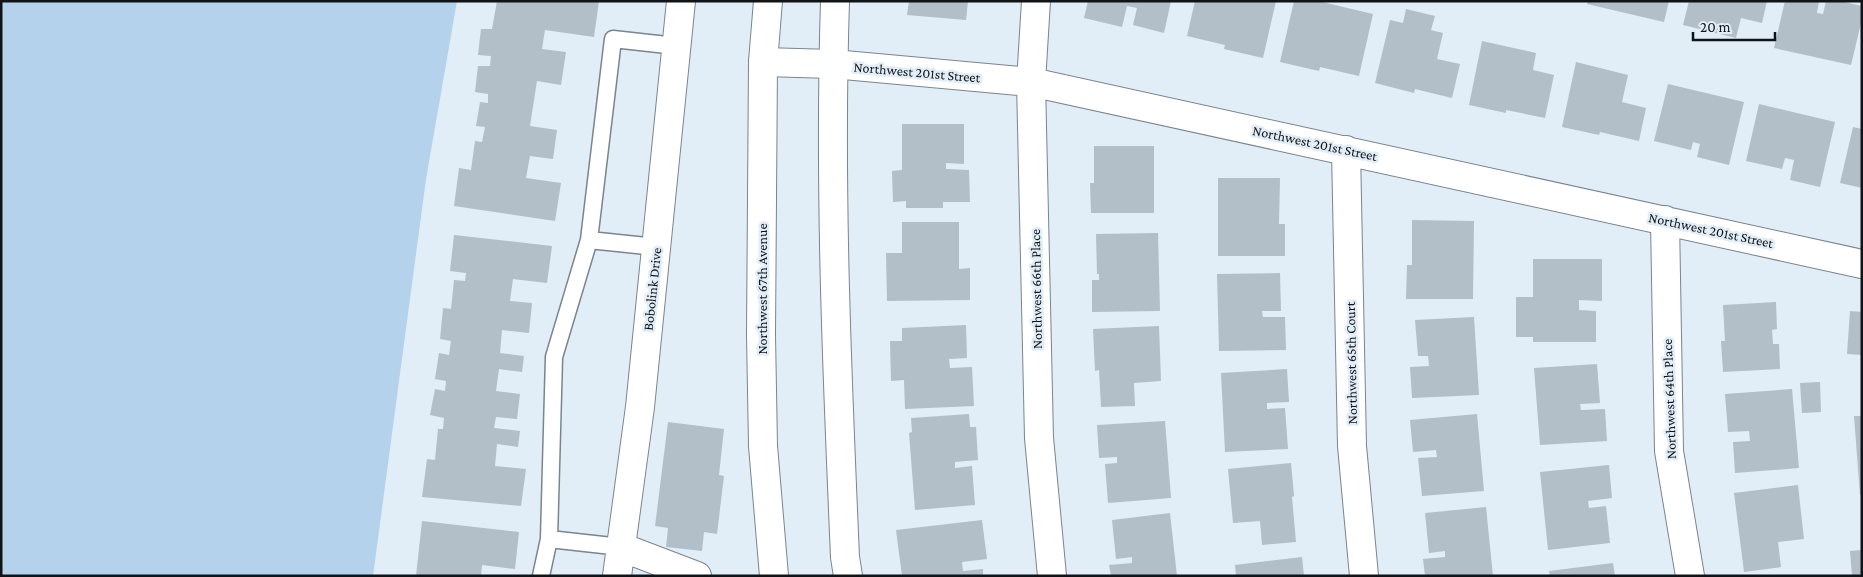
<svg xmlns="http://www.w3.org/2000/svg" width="1863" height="577" viewBox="0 0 1863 577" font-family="'Crimson Pro',serif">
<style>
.green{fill:#b4d2ec}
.building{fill:#b2bec8}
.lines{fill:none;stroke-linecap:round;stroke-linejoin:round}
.lane-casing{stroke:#7a858e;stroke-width:19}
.street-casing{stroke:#7a858e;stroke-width:30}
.secondary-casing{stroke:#7a858e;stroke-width:30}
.lane{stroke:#fff;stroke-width:16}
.street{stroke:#fff;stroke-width:28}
.secondary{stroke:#fff;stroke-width:28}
.labels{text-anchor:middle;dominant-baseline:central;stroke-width:5;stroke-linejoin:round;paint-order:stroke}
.street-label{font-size:14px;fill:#101417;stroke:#e1edf7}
</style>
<rect width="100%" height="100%" fill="#e1edf7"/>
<path class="green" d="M 1,1 L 457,1 L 426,179 L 373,576 L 1,576 Z"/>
<path class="building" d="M 497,1 L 599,1 L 594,37 L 545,30 L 542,49 L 566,52 L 561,85 L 537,81 L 530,126 L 557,130 L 553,159 L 530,156 L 526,178 L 561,183 L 555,221 L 454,206 L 459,168 L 471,170 L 475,141 L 482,142 L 485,127 L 476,126 L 480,102 L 488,103 L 488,94 L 475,92 L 478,66 L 490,66 L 491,56 L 478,55 L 481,29 L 492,29 Z
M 909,1 L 968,1 L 966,20 L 907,15 Z
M 1088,1 L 1171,1 L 1164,33 L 1133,25 L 1137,8 L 1127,6 L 1122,27 L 1084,18 Z
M 1195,1 L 1276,1 L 1263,58 L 1224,49 L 1225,45 L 1187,36 Z
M 1294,1 L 1318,1 L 1373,14 L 1359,76 L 1320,67 L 1319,71 L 1280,62 Z
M 1588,1 L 1669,1 L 1664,22 L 1587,4 Z
M 1689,1 L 1767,1 L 1762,23 L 1741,18 L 1736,38 L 1683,25 Z
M 1785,1 L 1819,1 L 1817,13 L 1823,14 L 1826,1 L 1840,1 L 1862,6 L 1862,19 L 1851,65 L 1774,48 Z
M 1406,9 L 1435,16 L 1431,30 L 1443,33 L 1437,59 L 1460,64 L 1452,98 L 1415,89 L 1414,93 L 1375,83 L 1390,20 L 1403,23 Z
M 1482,41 L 1536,53 L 1533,70 L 1554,75 L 1545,118 L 1506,110 L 1506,113 L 1469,105 Z
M 1576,62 L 1628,75 L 1622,102 L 1646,108 L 1639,141 L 1600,132 L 1599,135 L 1562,127 Z
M 1668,84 L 1744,102 L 1729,165 L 1697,157 L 1700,144 L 1693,142 L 1691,150 L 1654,141 Z
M 1759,104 L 1835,122 L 1820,187 L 1790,180 L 1794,160 L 1785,158 L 1782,169 L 1746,161 Z
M 902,124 L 964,124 L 964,164 L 946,163 L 946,169 L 969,170 L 970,202 L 943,202 L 943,208 L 906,208 L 906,201 L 893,202 L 892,171 L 902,170 Z
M 1853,127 L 1862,129 L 1862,188 L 1840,183 Z
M 1094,146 L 1154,146 L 1154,213 L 1091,213 L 1090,183 L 1094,183 Z
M 1218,178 L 1280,178 L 1279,224 L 1285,224 L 1285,256 L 1218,256 Z
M 1412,220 L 1474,221 L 1473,299 L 1406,299 L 1407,265 L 1412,265 Z
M 902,222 L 959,222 L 959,269 L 970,268 L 970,300 L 887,301 L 886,253 L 902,253 Z
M 1158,233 L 1160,311 L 1092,312 L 1092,280 L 1099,280 L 1099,274 L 1097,274 L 1096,234 Z
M 454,235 L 552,246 L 547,283 L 513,279 L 510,301 L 532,303 L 529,333 L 502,330 L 500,353 L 524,356 L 522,372 L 499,369 L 496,391 L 520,394 L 517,419 L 496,417 L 494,428 L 520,431 L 518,447 L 497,444 L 495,466 L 526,469 L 521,506 L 422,497 L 427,459 L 435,460 L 438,429 L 443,429 L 444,418 L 430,415 L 435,389 L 445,391 L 446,381 L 435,379 L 439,353 L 449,355 L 451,341 L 440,339 L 443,308 L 451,309 L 454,280 L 465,281 L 466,273 L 450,271 Z
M 1533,259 L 1602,259 L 1602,301 L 1579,300 L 1579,310 L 1596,311 L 1596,342 L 1533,342 L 1533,337 L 1516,337 L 1516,297 L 1533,297 Z
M 1280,273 L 1281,311 L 1262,311 L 1263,317 L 1285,317 L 1286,350 L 1219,351 L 1217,274 Z
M 1776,302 L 1777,329 L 1772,330 L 1773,344 L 1779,344 L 1780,369 L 1723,372 L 1721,341 L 1725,341 L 1723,305 Z
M 1850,311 L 1862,312 L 1862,355 L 1847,354 Z
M 1474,317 L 1479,395 L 1412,398 L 1410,367 L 1429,366 L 1428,356 L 1418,356 L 1415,320 Z
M 966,325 L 967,358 L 949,359 L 950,368 L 972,367 L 974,406 L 905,409 L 904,380 L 891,381 L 890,341 L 902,341 L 902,328 Z
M 1159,326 L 1161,381 L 1134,383 L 1135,406 L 1101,407 L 1099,370 L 1095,371 L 1093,329 Z
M 1597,364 L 1600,403 L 1580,404 L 1581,410 L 1605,409 L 1607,441 L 1540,445 L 1534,368 Z
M 1287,369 L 1289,402 L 1267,403 L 1267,409 L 1285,408 L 1288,449 L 1225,452 L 1221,373 Z
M 1820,382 L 1821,412 L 1802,413 L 1800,383 Z
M 1792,389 L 1799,468 L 1735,473 L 1733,442 L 1750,441 L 1749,431 L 1728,432 L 1725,394 Z
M 969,414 L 970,427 L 976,427 L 978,460 L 955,462 L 955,468 L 972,466 L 975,505 L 915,510 L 909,433 L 912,432 L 911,418 Z
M 1477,414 L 1484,491 L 1422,496 L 1418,458 L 1437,457 L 1436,450 L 1413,452 L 1410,420 Z
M 1854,416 L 1862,416 L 1862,495 L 1860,495 Z
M 1165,421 L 1171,498 L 1108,503 L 1105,464 L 1117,463 L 1117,457 L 1099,458 L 1097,425 Z
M 668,422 L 724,429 L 719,475 L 724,476 L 717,534 L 704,532 L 702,551 L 666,547 L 668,528 L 655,526 Z
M 1291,463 L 1294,496 L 1292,497 L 1296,542 L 1262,545 L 1260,521 L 1233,523 L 1228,469 Z
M 1609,465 L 1612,498 L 1588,501 L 1589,508 L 1606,506 L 1610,543 L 1548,550 L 1540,472 Z
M 1798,485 L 1804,539 L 1778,542 L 1781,567 L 1744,572 L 1734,493 Z
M 1486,507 L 1493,576 L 1425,576 L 1423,559 L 1445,557 L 1445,551 L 1429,553 L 1425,513 Z
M 1170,513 L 1177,576 L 1111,576 L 1109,565 L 1132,563 L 1132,557 L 1116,559 L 1112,520 Z
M 982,520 L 987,559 L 962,562 L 963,571 L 983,569 L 983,576 L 902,576 L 896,530 Z
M 422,521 L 519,532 L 515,569 L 482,565 L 481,576 L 416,576 Z
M 1862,550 L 1862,576 L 1852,576 L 1850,551 Z
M 1302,557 L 1304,576 L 1236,576 L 1235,565 Z
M 1613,563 L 1615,576 L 1550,576 L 1549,571 Z"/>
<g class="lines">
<g class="lane-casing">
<path id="lane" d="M 589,240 L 656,247
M 549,539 L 621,547
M 541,576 L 549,539 L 554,357 L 589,240 L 613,39 L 676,46"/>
</g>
<g class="street-casing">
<path id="street" d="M 1036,1 L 1031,82 L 1039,438 L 1052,576
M 763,62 L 833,64 L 1031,82 L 1862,264
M 1346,150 L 1352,446 L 1364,576
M 1665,220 L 1669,451 L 1690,576
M 621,547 L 697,576
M 617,576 L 640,407 L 681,1"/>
</g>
<g class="secondary-casing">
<path id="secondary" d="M 768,1 L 763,62 L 761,335 L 763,446 L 774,576
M 835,1 C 829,186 837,372 845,557 L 848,576"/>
</g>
<use href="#lane" class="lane"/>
<use href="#street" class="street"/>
<use href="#secondary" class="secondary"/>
</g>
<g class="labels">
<g class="street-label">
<text transform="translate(917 72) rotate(5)">Northwest 201st Street</text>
<text transform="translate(1315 143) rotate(12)">Northwest 201st Street</text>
<text transform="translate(1711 230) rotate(12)">Northwest 201st Street</text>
<text transform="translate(652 289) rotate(-84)">Bobolink Drive</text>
<text transform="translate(762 289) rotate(-90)">Northwest 67th Avenue</text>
<text transform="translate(1036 289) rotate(-91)">Northwest 66th Place</text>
<text transform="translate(1351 363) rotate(-91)">Northwest 65th Court</text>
<text transform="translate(1669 399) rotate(-92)">Northwest 64th Place</text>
</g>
</g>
<rect width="1863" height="577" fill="none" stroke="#101417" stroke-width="5"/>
<path d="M1693 32v8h82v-8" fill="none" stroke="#101417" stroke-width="2.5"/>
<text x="1700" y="32" font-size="15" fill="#101417" stroke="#e1edf7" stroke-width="4" paint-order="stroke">20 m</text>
</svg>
